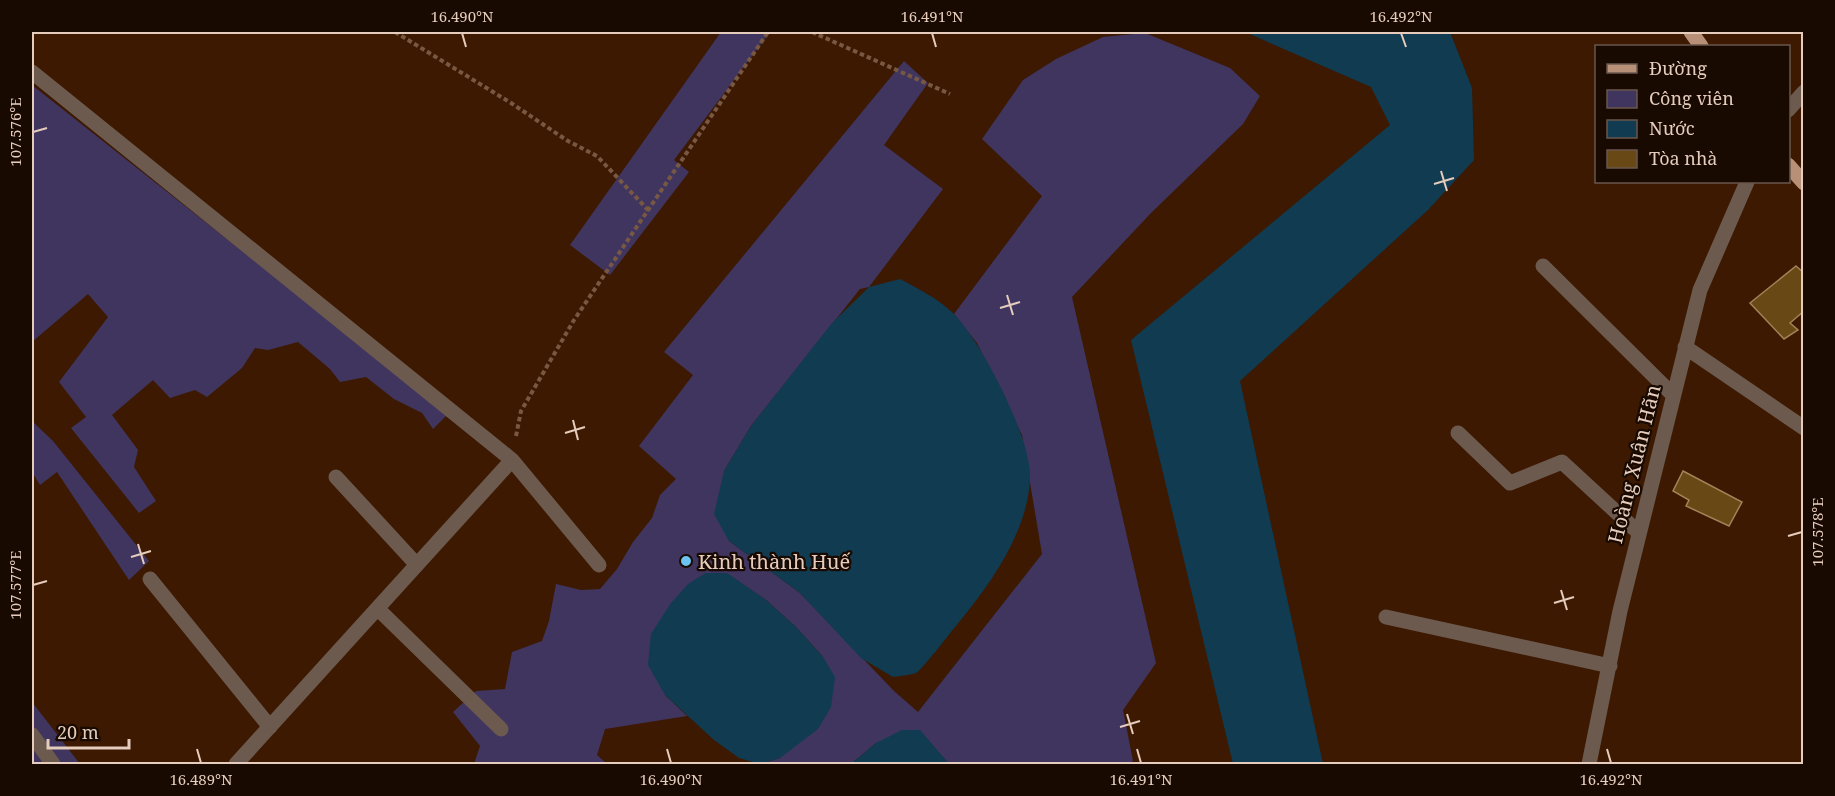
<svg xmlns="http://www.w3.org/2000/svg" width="1835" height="796" viewBox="0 0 1835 796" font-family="'Noto Serif',serif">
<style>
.green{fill:#40355f}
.water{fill:#103b50}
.building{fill:#684814;stroke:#a28359;stroke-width:1.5}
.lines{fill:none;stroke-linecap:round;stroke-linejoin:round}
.path{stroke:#785843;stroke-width:4;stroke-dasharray:4.5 3;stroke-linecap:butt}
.minor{stroke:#6d5a4e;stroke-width:15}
.major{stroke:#b79077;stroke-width:15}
.ticks{fill:none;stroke:#e5ccbd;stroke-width:2}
.poi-dot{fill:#6cc3f2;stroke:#180901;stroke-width:2}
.labels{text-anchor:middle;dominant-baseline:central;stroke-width:4.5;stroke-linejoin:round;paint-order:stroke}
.street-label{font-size:20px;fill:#e5ccbd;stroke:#180901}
.poi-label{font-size:20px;fill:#e5ccbd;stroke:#180901;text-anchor:start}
.neatline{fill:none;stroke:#e5ccbd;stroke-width:2}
.ticks-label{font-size:15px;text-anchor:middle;fill:#e5ccbd}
</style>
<rect width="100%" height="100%" fill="#3c1900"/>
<path class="green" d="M 721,32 L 770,32 L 674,160 L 689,172 L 610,275 L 570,245 Z
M 1145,33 L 1230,68 L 1260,96 L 1243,124 L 1151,213 L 1072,297 L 1156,663 L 1123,710 L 1133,761 L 1127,764 L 949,764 L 920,731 L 876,743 L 851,764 L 760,764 L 780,758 L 823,657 L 796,627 L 766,600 L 726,573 L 665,695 L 687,716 L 605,729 L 597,755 L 607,764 L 474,764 L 480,746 L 453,712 L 476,691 L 505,689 L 512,652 L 542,641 L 549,621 L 556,584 L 581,590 L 600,589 L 617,569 L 633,542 L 652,518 L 660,495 L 676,479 L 639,446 L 693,375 L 664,352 L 904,61 L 928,83 L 884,145 L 943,189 L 869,287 L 860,289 L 751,426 L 724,471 L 729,541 L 800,593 L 894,691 L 918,712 L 1042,554 L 1022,435 L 977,343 L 954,314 L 1042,196 L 982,139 L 1023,80 L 1056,59 L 1103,37 Z
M 32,85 L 448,414 L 433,429 L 422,413 L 394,399 L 366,377 L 340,382 L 330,369 L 298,342 L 268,350 L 255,348 L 242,368 L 207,397 L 195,390 L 170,398 L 153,380 L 112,415 L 138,450 L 134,467 L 156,501 L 139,513 L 71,428 L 86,417 L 59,382 L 108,317 L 88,294 L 32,342 Z
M 32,421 L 53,441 L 149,561 L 129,580 L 57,472 L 40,485 L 32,472 Z
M 32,702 L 80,764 L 32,764 Z"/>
<path class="water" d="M 1245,32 L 1450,32 L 1472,88 L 1474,160 L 1428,210 L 1240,381 L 1323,764 L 1233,764 L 1131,340 L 1390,125 L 1371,87 Z
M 900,279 C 919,289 937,298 953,313 C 981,341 1033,440 1030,480 C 1027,532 992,582 960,621 C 953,629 922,670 916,673 C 910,675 900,676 893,677 L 861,658 L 800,593 L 729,541 L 714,514 L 724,471 L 751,426 L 832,323 L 869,287 Z
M 706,573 L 727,573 L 766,600 L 796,627 L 823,657 L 835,677 L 831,707 L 818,729 L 780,758 L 760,764 L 739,758 L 714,740 L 665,695 L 648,665 L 651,634 L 671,603 L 688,584 Z
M 902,730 L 920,730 L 949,764 L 851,764 L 876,743 Z"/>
<path class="building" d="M 1796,266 L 1804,273 L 1804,311 L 1790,323 L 1798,330 L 1784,339 L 1750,303 Z
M 1683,471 L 1742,502 L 1729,526 L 1686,506 L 1689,500 L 1673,491 Z"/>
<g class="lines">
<path class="path" d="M 395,32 L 511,103 L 568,141 L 597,156 L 649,211
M 812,32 L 950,94
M 516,436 L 521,411 L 574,320 L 768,32"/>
<path class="minor" d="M 32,72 L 512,460 L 599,565
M 1788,110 L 1804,92
M 1543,266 L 1673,395
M 1685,347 L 1804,428
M 1458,433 L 1510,483 L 1562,462 L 1639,533
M 336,477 L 417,565
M 150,579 L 270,727
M 378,609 L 501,729
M 1386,617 L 1610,666
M 32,735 L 53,764
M 236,764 L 512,460
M 1589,764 L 1620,611 L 1700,290 L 1747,182"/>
<path class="major" d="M 1691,32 L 1701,46
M 1788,165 L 1804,183"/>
</g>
<path class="ticks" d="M 462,33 L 466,47M 932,33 L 936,47M 1401,33 L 1406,47M 33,132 L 47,128M 1441,171 L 1447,191M 1434,184 L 1454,178M 1007,295 L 1013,315M 1000,308 L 1020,302M 573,420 L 578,440M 565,433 L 585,427M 1788,536 L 1802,532M 138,544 L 144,564M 131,557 L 151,551M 33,585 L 47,581M 1561,590 L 1567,610M 1554,603 L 1574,597M 1127,714 L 1133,734M 1120,727 L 1140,721M 197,749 L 201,763M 667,749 L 671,763M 1137,749 L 1141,763M 1607,749 L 1611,763"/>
<circle class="poi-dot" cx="686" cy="561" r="6"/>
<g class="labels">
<g class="street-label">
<text transform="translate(1634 464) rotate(-76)">Hoàng Xuân Hãn</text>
</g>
<g class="poi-label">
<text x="698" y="561">Kinh thành Huế</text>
</g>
</g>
<rect width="1835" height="796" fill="none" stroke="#180901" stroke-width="66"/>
<rect x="1595" y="45" width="195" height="138" fill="#180901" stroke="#6a574c" stroke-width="1.5"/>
<rect x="1607" y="64" width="30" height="9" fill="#b79077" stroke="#6a574c" stroke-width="1.5"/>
<text x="1649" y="75" font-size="18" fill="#e5ccbd">Đường</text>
<rect x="1607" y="90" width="30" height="18" fill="#40355f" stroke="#6a574c" stroke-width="1.5"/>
<text x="1649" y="105" font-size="18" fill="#e5ccbd">Công viên</text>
<rect x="1607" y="120" width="30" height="18" fill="#103b50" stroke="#6a574c" stroke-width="1.5"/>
<text x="1649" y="135" font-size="18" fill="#e5ccbd">Nước</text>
<rect x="1607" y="150" width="30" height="18" fill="#684814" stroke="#6a574c" stroke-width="1.5"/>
<text x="1649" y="165" font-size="18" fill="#e5ccbd">Tòa nhà</text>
<path d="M48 739v9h81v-9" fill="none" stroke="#e5ccbd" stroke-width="3"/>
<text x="57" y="739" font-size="18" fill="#e5ccbd" stroke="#180901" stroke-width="4.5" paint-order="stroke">20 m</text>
<rect x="33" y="33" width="1769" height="730" class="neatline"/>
<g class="ticks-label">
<text x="462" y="22">16.490°N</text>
<text x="932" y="22">16.491°N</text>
<text x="1401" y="22">16.492°N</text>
<text transform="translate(16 132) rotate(-90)" y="5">107.576°E</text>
<text transform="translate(1818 532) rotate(-90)" y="5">107.578°E</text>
<text transform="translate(16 585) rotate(-90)" y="5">107.577°E</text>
<text x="201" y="785">16.489°N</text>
<text x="671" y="785">16.490°N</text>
<text x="1141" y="785">16.491°N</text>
<text x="1611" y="785">16.492°N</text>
</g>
</svg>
